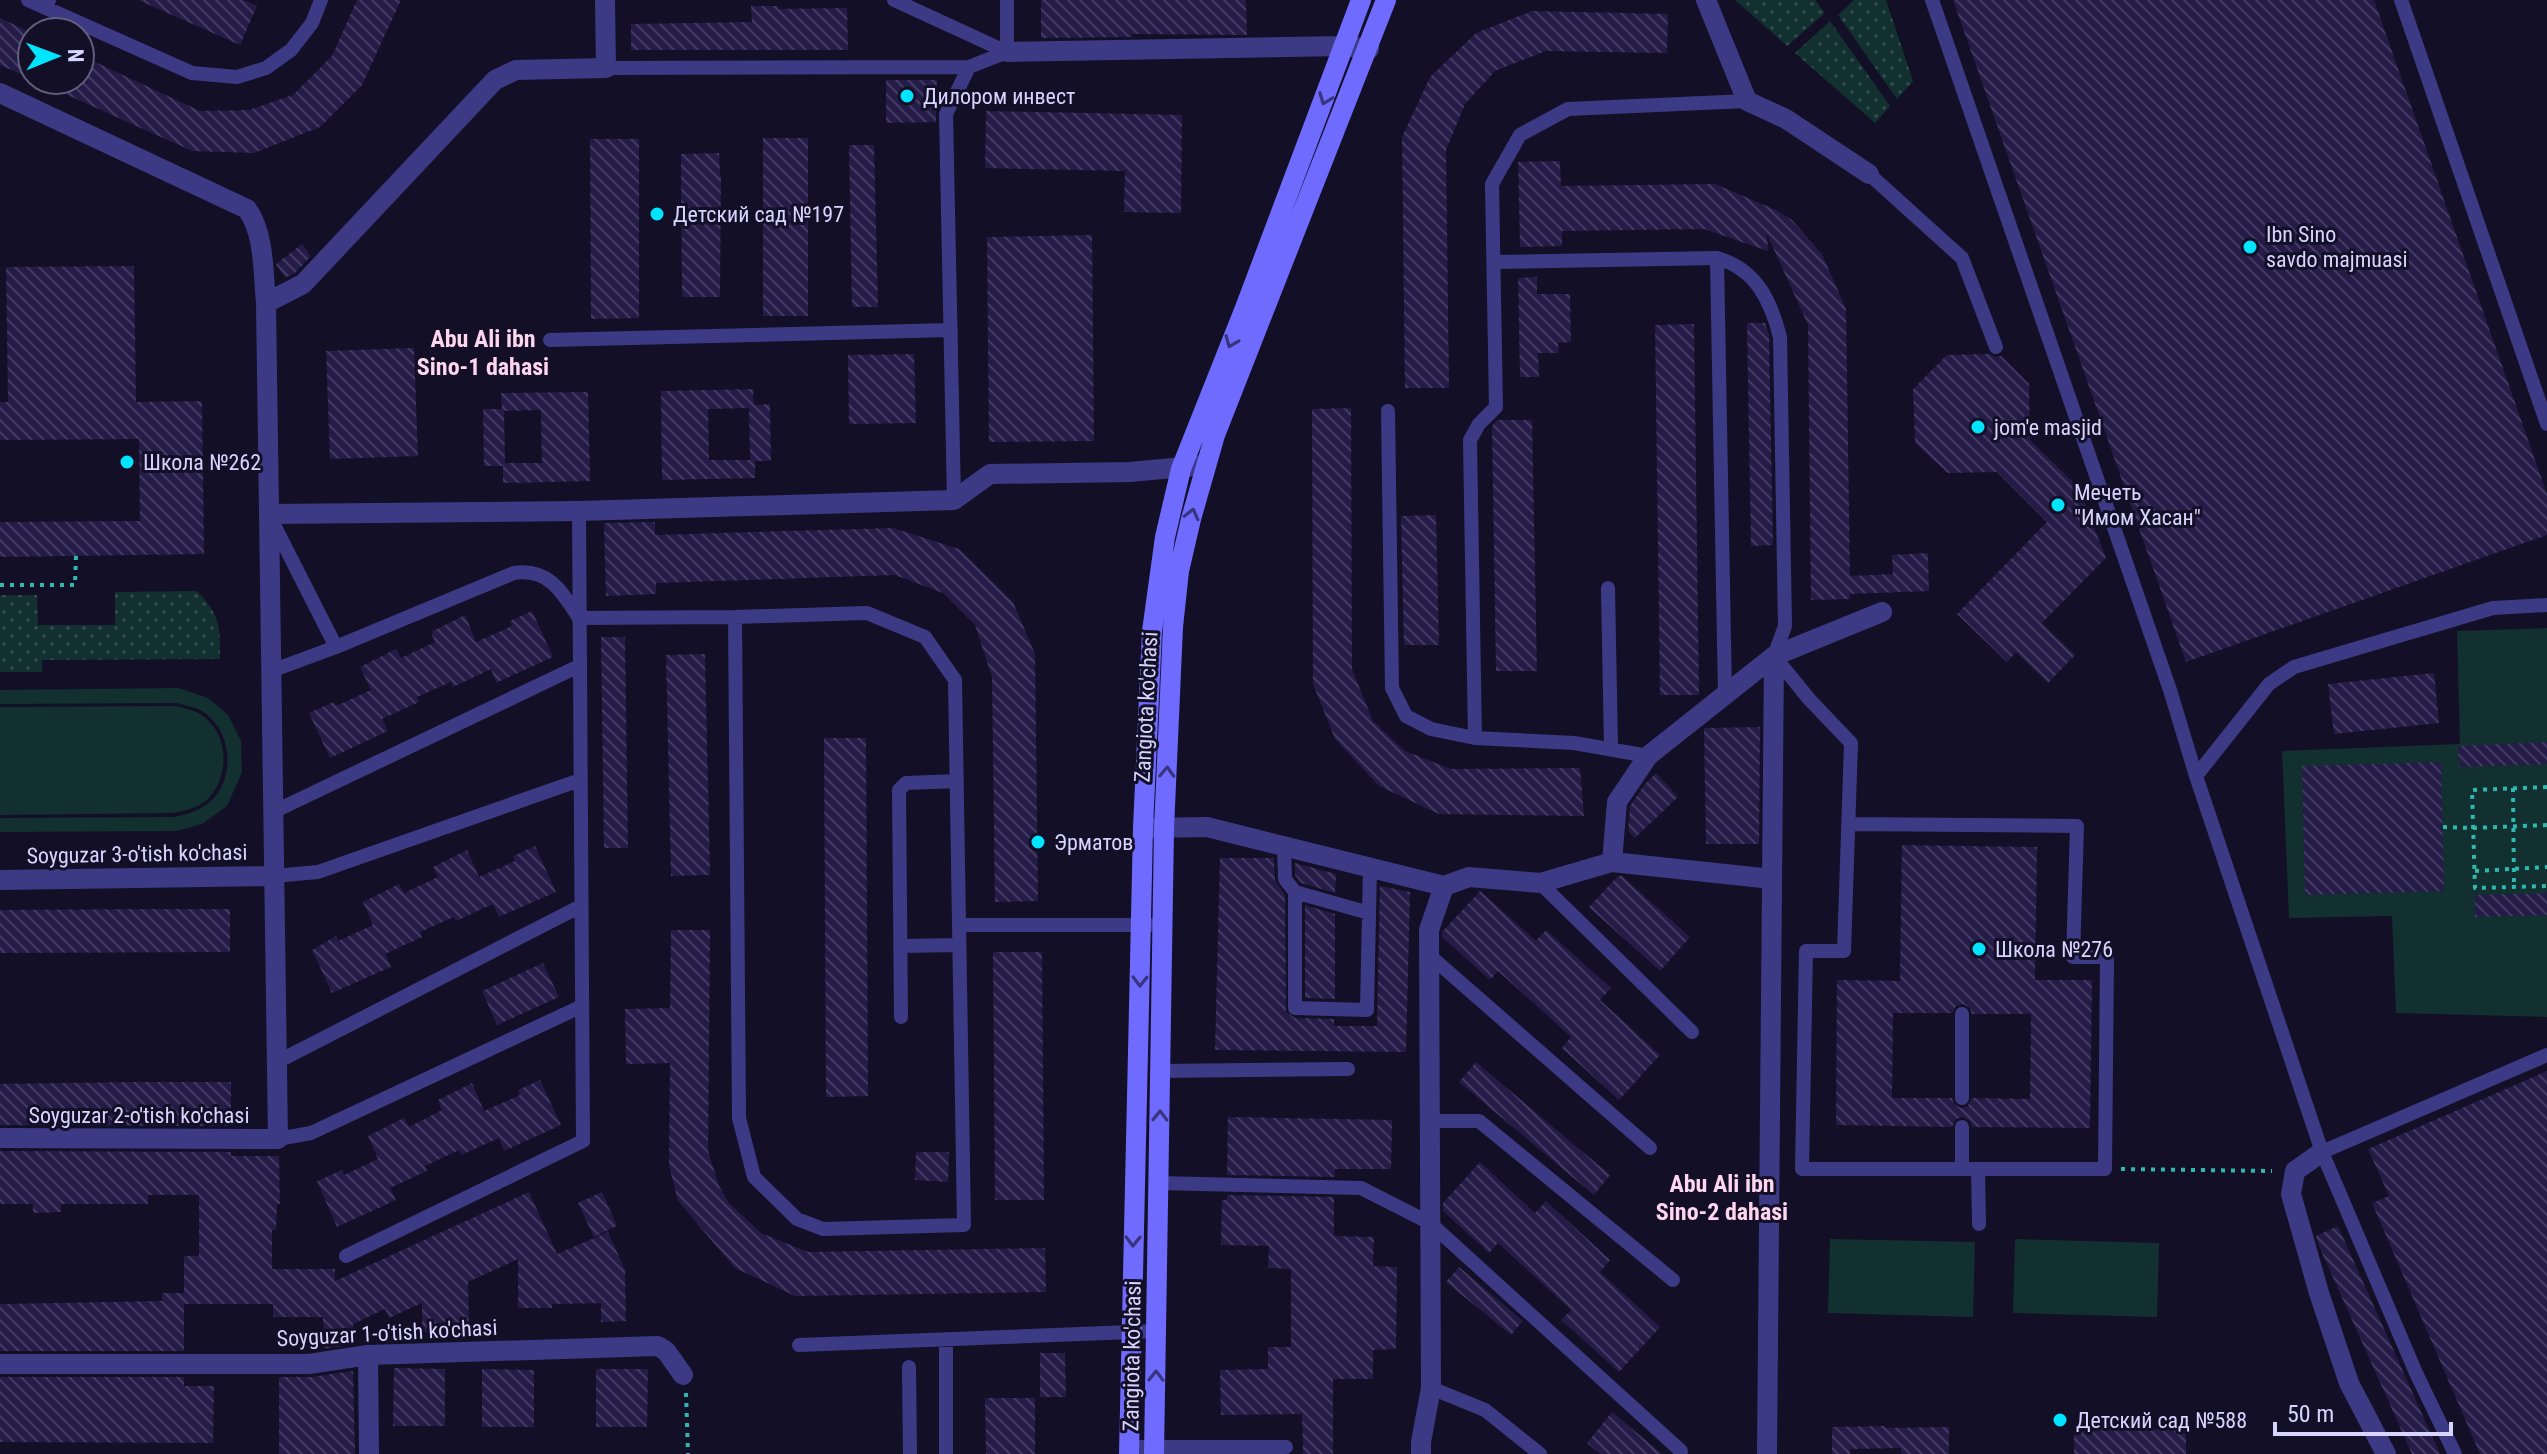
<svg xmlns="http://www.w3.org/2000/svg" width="2547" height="1454" viewBox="0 0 2547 1454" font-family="'Roboto Condensed',sans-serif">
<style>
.grass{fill:url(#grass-dots)}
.park{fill:#12302f}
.building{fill:url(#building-back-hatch);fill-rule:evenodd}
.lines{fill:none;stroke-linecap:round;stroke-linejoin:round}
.path{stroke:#2fb8b0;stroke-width:4;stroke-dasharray:4 6;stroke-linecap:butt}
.service{stroke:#3d3a85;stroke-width:14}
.minor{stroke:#3d3a85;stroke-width:20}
.secondary{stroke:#6f6bff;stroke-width:20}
.oneway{stroke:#38347d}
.poi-dot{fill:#00e5ff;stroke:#130f26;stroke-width:3}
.labels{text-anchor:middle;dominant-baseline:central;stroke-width:6;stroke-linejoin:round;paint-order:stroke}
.poi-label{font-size:22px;fill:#d9d4ff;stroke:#130f26;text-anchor:start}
.street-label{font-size:22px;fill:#d9d4ff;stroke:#130f26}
.neighbourhood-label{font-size:24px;font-weight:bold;fill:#ffd6f0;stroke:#130f26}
</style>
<defs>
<pattern id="grass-dots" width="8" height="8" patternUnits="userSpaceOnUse" patternTransform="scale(2)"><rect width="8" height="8" fill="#12302f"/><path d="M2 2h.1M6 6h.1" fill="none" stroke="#344d4e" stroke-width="1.8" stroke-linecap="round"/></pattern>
<pattern id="building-back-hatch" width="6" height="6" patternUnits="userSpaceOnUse" patternTransform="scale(2)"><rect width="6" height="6" fill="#241b47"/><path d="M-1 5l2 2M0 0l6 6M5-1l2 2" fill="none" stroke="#433b63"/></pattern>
</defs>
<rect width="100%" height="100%" fill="#130f26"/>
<path class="grass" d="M 1735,0 L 1815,0 L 1825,13 L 1787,46 Z
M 1854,0 L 1886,0 L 1913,81 L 1897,99 L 1838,15 Z
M 1830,21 L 1890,106 L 1875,123 L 1795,53 Z
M 197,591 C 221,616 220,627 220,659 L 42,660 L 42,672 L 0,672 L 0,595 L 37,595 L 38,625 L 115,625 L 115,592 Z"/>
<path class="park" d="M 2547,628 L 2547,1017 L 2396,1013 L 2392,916 L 2289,918 L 2282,751 L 2460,744 L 2457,631 Z
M 179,688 L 208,698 L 228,715 L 241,741 L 242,772 L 227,806 L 202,824 L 177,831 L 0,832 L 0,818 L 175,817 C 190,813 203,810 214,798 C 236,773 231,727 200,710 C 193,707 184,705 176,703 L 0,704 L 0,690 Z
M 176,706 C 183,708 193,710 200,714 C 227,731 230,768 213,793 C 204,806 189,810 174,813 L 0,815 L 0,707 Z
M 1830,1239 L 1975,1242 L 1973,1317 L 1828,1313 Z
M 2015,1239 L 2159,1243 L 2157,1317 L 2013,1313 Z"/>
<path class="building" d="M 138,0 L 244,0 L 257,6 L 240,45 Z
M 357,0 L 401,0 L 362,85 L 320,127 L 254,153 L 192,151 L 34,80 L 80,80 L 80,55 L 200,111 L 249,110 L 293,95 L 332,56 Z
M 1041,0 L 1246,0 L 1247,35 L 1132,34 L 1132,37 L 1041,38 Z
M 1953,0 L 2374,0 L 2547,494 L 2547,535 L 2186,662 Z
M 751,6 L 778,6 L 778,9 L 847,8 L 848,50 L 631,50 L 631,24 L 752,22 Z
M 1532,11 L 1668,14 L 1667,53 L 1546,51 L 1495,71 L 1465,104 L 1446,150 L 1449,388 L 1405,388 L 1402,137 L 1430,77 L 1476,33 Z
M 0,18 L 32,33 L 32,79 L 0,65 Z
M 886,80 L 937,80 L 936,122 L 886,123 Z
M 986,111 L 1182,115 L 1181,213 L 1124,212 L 1125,171 L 985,168 Z
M 763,138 L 808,138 L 808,316 L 763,316 Z
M 590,139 L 639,139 L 639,318 L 591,319 Z
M 849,145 L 874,145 L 878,307 L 852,307 Z
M 719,153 L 720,175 L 721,175 L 720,297 L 682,297 L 681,154 Z
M 1560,161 L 1561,186 L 1715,184 L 1776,210 L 1792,220 L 1822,254 L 1846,309 L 1850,576 L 1893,574 L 1892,555 L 1928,553 L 1929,591 L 1850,594 L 1850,599 L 1811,600 L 1808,325 L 1767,234 L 1768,251 L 1704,229 L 1562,231 L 1562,246 L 1520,247 L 1518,162 Z
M 1092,235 L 1094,441 L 989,442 L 987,237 Z
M 302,244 L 311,256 L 295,273 L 285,278 L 276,264 Z
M 134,266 L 136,402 L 202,401 L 204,554 L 0,557 L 0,522 L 140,521 L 139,439 L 0,440 L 0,402 L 8,402 L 6,267 Z
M 1537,277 L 1537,294 L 1570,294 L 1571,342 L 1558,343 L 1559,353 L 1538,353 L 1539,377 L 1520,377 L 1518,278 Z
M 1747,323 L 1765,323 L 1769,335 L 1773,545 L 1751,546 Z
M 1694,324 L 1699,695 L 1660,695 L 1655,325 Z
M 414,348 L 418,456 L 330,459 L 326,351 Z
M 914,354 L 916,423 L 849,424 L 848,355 Z
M 1989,354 L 1995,357 L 2001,356 L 2029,384 L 2030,440 L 2079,488 L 2106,558 L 2042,623 L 2075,655 L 2048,683 L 2016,652 L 2007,662 L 1957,614 L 2047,522 L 1997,472 L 1948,473 L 1915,443 L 1913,389 L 1947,355 Z
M 753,389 L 754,405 L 770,404 L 771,461 L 755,461 L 755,478 L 662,480 L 661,391 ZM 749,408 L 750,460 L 709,460 L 708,409 Z
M 588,392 L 590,481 L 503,483 L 503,466 L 484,466 L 483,409 L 502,409 L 501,393 ZM 541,410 L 542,463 L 505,463 L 504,411 Z
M 1351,408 L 1352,669 L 1373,721 L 1405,751 L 1451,769 L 1580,768 L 1584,816 L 1439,814 L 1379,786 L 1335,739 L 1313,684 L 1312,409 Z
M 1497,420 L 1532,420 L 1537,671 L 1496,671 L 1492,426 Z
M 1436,515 L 1439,645 L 1404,645 L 1401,516 Z
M 655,522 L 655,535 L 893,528 L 959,549 L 1013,602 L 1035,654 L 1038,901 L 995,902 L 992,677 L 975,625 L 943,593 L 895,575 L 656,583 L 656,594 L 606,596 L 604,523 Z
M 532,611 L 553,657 L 496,683 L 491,669 L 453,687 L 451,682 L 417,697 L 419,702 L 382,719 L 388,731 L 330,758 L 309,713 L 334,702 L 336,706 L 371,690 L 360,667 L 396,649 L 401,658 L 435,642 L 431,632 L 465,615 L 476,642 L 512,626 L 510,621 Z
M 601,637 L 625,637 L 628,848 L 604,848 Z
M 705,654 L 710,875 L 671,876 L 666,655 Z
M 2434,673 L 2439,723 L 2334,734 L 2328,684 Z
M 1760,727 L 1759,844 L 1706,844 L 1704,728 Z
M 824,738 L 866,738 L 868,1096 L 826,1097 Z
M 2547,742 L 2547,764 L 2459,767 L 2458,746 Z
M 2441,762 L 2444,891 L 2305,895 L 2302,766 Z
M 1656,773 L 1678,797 L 1635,838 L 1628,831 L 1630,806 L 1645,784 Z
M 1902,845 L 2037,847 L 2035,980 L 2092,980 L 2090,1128 L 1972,1127 L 1970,1121 L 1963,1117 L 1956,1119 L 1952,1127 L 1836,1125 L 1837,980 L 1900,981 ZM 1963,1004 L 1970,1008 L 1972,1014 L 2031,1014 L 2030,1099 L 1972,1098 L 1968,1106 L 1961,1108 L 1954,1104 L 1952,1098 L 1892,1098 L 1893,1013 L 1952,1013 L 1956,1006 Z
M 535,846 L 556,892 L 499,917 L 493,904 L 456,921 L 454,917 L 420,932 L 422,937 L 385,954 L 391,967 L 332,993 L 312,950 L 336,936 L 338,941 L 373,925 L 363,902 L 399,884 L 404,893 L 438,877 L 433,867 L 467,850 L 479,877 L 515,861 L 513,856 Z
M 1220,858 L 1274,858 L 1275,880 L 1285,895 L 1286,1012 L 1295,1018 L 1334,1019 L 1334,1026 L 1377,1026 L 1380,886 L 1410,892 L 1406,1052 L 1215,1050 Z
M 1295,863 L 1336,874 L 1335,893 L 1301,883 L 1295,875 Z
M 1618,876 L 1622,876 L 1690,937 L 1660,971 L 1589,907 Z
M 1480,891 L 1536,941 L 1546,930 L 1611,988 L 1600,1000 L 1660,1055 L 1619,1100 L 1562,1048 L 1571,1037 L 1498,971 L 1490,980 L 1442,937 L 1442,932 Z
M 2547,893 L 2547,915 L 2475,917 L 2475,895 Z
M 1305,905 L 1335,914 L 1335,999 L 1305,998 Z
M 159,909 L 230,909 L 230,952 L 0,953 L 0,910 Z
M 671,930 L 710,930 L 708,1151 L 719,1186 L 729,1203 L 761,1233 L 808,1252 L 1045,1248 L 1046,1292 L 795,1296 L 735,1268 L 678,1201 L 669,1166 L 670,1063 L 626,1064 L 625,1009 L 670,1008 Z
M 993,952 L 1042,952 L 1044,1200 L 995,1200 Z
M 543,963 L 559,997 L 497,1025 L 482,991 Z
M 1476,1062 L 1610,1175 L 1594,1195 L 1459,1082 Z
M 2547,1071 L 2547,1454 L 2480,1454 L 2372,1203 L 2389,1196 L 2368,1149 Z
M 540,1080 L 561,1125 L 504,1151 L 499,1138 L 461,1155 L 459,1150 L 425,1166 L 427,1171 L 390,1188 L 396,1200 L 337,1227 L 317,1181 L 342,1170 L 344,1175 L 378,1159 L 368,1136 L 404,1118 L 409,1127 L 442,1110 L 438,1100 L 472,1083 L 484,1111 L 520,1095 L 518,1090 Z
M 130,1082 L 231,1082 L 231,1126 L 0,1125 L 0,1084 Z
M 1228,1117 L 1392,1120 L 1391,1169 L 1335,1169 L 1335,1177 L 1227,1175 Z
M 0,1151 L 231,1152 L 231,1156 L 279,1156 L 280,1204 L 277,1204 L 276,1230 L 272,1230 L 272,1269 L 335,1269 L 335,1281 L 529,1192 L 557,1254 L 608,1232 L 625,1270 L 626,1321 L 601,1322 L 601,1303 L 552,1304 L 552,1308 L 518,1308 L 518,1259 L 468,1282 L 469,1331 L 422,1332 L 422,1303 L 389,1318 L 385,1309 L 353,1324 L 353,1344 L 324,1349 L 323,1317 L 273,1317 L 273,1304 L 184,1304 L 184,1256 L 199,1256 L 199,1195 L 148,1195 L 148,1204 L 61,1204 L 61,1212 L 33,1213 L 33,1204 L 0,1204 Z
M 916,1152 L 949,1152 L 948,1182 L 915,1180 Z
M 1480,1162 L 1535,1213 L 1546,1201 L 1610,1260 L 1600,1272 L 1660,1327 L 1619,1372 L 1561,1320 L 1571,1310 L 1498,1243 L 1489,1253 L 1443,1211 L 1443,1203 Z
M 602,1192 L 617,1226 L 594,1237 L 578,1203 Z
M 1227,1195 L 1334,1197 L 1334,1236 L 1374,1237 L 1373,1266 L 1397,1267 L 1396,1349 L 1373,1350 L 1373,1379 L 1333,1379 L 1333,1454 L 1303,1454 L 1302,1414 L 1221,1415 L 1220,1370 L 1268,1369 L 1268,1347 L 1291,1347 L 1291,1269 L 1268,1268 L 1269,1246 L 1221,1245 L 1222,1200 L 1227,1200 Z
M 2338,1226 L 2440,1454 L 2412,1454 L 2319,1246 L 2316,1236 Z
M 1459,1267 L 1523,1321 L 1511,1335 L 1446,1282 Z
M 162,1293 L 184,1293 L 184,1351 L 0,1351 L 0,1304 L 162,1301 Z
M 1040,1353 L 1065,1353 L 1066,1397 L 1040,1397 Z
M 394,1368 L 445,1369 L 445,1426 L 393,1426 Z
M 482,1369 L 534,1370 L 534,1427 L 482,1427 Z
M 596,1369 L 648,1369 L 647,1427 L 596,1427 Z
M 353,1371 L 355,1454 L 279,1454 L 279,1377 L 311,1377 Z
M 0,1377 L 184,1377 L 184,1386 L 214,1386 L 213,1443 L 0,1442 Z
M 985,1398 L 1035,1398 L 1035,1454 L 986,1454 Z
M 1612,1412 L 1662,1454 L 1600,1454 L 1587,1443 Z
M 1885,1426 L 1885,1428 L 1949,1427 L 1949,1454 L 1901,1454 L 1901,1448 L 1850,1449 L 1850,1454 L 1832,1454 L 1832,1427 Z
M 2074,1427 L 2186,1430 L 2186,1454 L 2074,1454 Z"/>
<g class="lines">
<path class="path" d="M 0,585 L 75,585 L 76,556
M 2547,787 L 2472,790 L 2475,888 L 2547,886
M 2513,788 L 2514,887
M 2443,827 L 2473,828 L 2547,825
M 2475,871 L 2547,867
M 2121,1169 L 2272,1171
M 686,1393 L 688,1454"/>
<path class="service" d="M 28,0 L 46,8 L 49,0
M 894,0 L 1007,52
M 1932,0 L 2170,690 L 2196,776 L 2322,1152 L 2416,1373 L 2455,1454
M 2401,0 L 2547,424
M 46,8 L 192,73 L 237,77 L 266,68 L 291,50 L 312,23 L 321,0
M 606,68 L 969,67
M 1869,174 L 1962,258 L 1996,347
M 1717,258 L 1725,696
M 1495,262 L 1717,258 C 1756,269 1771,301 1780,337 L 1785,626 L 1774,656 L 1809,699 L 1851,743 L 1844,951 L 1806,951 L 1802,1169 L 2105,1169 L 2107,957 L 2073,957 L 2077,826 L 1849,824
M 550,340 L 951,330
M 1388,411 L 1392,688 L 1406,716 L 1431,729 L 1475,738 L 1574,743 L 1648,756
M 954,500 L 946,114 L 969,67 L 1007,52 L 1007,0
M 271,519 L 336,647
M 1608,588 L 1611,749
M 271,671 L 336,647 L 514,573 C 549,568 562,592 579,618 L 735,617 L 739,1118 L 754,1177 L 797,1219 L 823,1229 L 964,1225 L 955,680 L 925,637 L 867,613 L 735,617
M 1475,738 L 1470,440 L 1479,424 L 1496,407 L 1492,184 L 1520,135 L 1568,109 L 1747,101
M 2196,776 L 2269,684 L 2294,667 L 2493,608 L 2547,605
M 273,812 L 579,666
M 1284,846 L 1285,879 L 1295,892 L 1295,1008 L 1367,1010 L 1370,867
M 274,876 L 318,872 L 580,780
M 1540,883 L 1692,1032
M 1295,892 L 1369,913
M 959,925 L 1150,925
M 900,946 L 959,945
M 1429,955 L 1650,1148
M 1962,1014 L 1962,1098
M 901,1017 L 899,790 L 906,783 L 957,781
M 277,1062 L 581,906
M 1160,1071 L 1348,1069
M 1429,1121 L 1479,1121 L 1673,1280
M 278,1139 L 311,1133 L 580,1007
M 2322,1152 L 2547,1055
M 1962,1169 L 1962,1127
M 1978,1169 L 1979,1224
M 1159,1183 L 1361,1188 L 1430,1223 L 1681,1451
M 346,1256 L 583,1141 L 579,511
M 946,1339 L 946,1454
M 799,1345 L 1157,1331
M 909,1367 L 910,1454
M 1431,1388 L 1485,1410 L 1540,1454
M 1130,1447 L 1286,1447"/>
<path class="minor" d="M 1706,0 L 1747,101 L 1786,119 L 1869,174
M 1007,52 L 1345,46 L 1369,49
M 0,93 L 247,209 C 265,234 263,273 266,303
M 269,514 L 579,511 L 954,500 L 990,474 L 1130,472 L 1205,465
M 1147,828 L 1207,827 L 1444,886
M 1612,862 L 1772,879
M 0,880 L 274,876
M 0,1138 L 278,1139 L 266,303 L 303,284 L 495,80 L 516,70 L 606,68 L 605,0
M 2322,1152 L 2295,1171 L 2291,1194 L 2319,1293 L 2349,1383 L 2386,1454
M 368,1355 L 369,1454
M 0,1364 L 309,1364 L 368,1355 L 658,1346 L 666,1351 L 683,1375
M 1421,1454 L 1421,1442 L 1431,1388 L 1429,930 L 1444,886 L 1469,877 L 1540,883 L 1612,862 L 1617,802 L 1648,756 L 1774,656 L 1882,612
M 1767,1454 L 1774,656"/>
<path class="secondary" d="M 1129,1454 L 1143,828 L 1152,631 L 1165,537 L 1181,469 L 1245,308 L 1361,0
M 1154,1454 L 1164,829 L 1173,627 L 1179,571 L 1191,519 L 1215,435 L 1386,0"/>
</g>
<defs><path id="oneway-chevron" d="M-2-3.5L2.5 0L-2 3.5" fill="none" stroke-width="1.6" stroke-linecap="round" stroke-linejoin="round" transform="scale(2)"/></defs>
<g class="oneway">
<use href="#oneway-chevron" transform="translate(1325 99) rotate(111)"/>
<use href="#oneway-chevron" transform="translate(1231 342) rotate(112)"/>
<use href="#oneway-chevron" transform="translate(1192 514) rotate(-76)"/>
<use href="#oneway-chevron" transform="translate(1167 772) rotate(-88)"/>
<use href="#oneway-chevron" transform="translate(1140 981) rotate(91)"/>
<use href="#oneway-chevron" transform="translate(1160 1116) rotate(-89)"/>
<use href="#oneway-chevron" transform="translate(1133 1241) rotate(91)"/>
<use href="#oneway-chevron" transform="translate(1156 1376) rotate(-89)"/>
</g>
<g class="poi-dot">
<circle cx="907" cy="96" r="8"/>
<circle cx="657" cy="214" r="8"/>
<circle cx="2250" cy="247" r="8"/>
<circle cx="1978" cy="427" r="8"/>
<circle cx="127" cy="462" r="8"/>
<circle cx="2058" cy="505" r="8"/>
<circle cx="1038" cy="842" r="8"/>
<circle cx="1979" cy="949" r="8"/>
<circle cx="2060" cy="1420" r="8"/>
</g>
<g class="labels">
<g class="poi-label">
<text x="923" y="96">Дилором инвест</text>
<text x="673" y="214">Детский сад №197</text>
<text x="2266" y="234">Ibn Sino<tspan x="2266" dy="25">savdo majmuasi</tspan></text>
<text x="1994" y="427">jom'e masjid</text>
<text x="143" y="462">Школа №262</text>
<text x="2074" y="492">Мечеть<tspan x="2074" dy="25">"Имом Хасан"</tspan></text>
<text x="1054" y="842">Эрматов</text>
<text x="1995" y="949">Школа №276</text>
<text x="2076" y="1420">Детский сад №588</text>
</g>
<g class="street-label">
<text transform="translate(1146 707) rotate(-87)">Zangiota ko'chasi</text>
<text transform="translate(137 854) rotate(-1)">Soyguzar 3-o'tish ko'chasi</text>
<text x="139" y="1115">Soyguzar 2-o'tish ko'chasi</text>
<text transform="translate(387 1333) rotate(-3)">Soyguzar 1-o'tish ko'chasi</text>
<text transform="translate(1132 1356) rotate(-89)">Zangiota ko'chasi</text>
</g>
<g class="neighbourhood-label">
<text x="483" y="339">Abu Ali ibn<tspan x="483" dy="28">Sino-1 dahasi</tspan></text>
<text x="1722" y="1184">Abu Ali ibn<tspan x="1722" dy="28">Sino-2 dahasi</tspan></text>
</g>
</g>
<g transform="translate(56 56) rotate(89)"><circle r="38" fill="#130f26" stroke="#625e7d" stroke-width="2"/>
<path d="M0-6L14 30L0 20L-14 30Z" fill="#00e5ff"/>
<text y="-12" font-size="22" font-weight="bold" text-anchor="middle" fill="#d9d4ff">N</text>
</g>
<path d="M2275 1422v12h176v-12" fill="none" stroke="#d9d4ff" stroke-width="4"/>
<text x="2287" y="1422" font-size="24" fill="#d9d4ff" stroke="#130f26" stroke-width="6" paint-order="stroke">50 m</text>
</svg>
